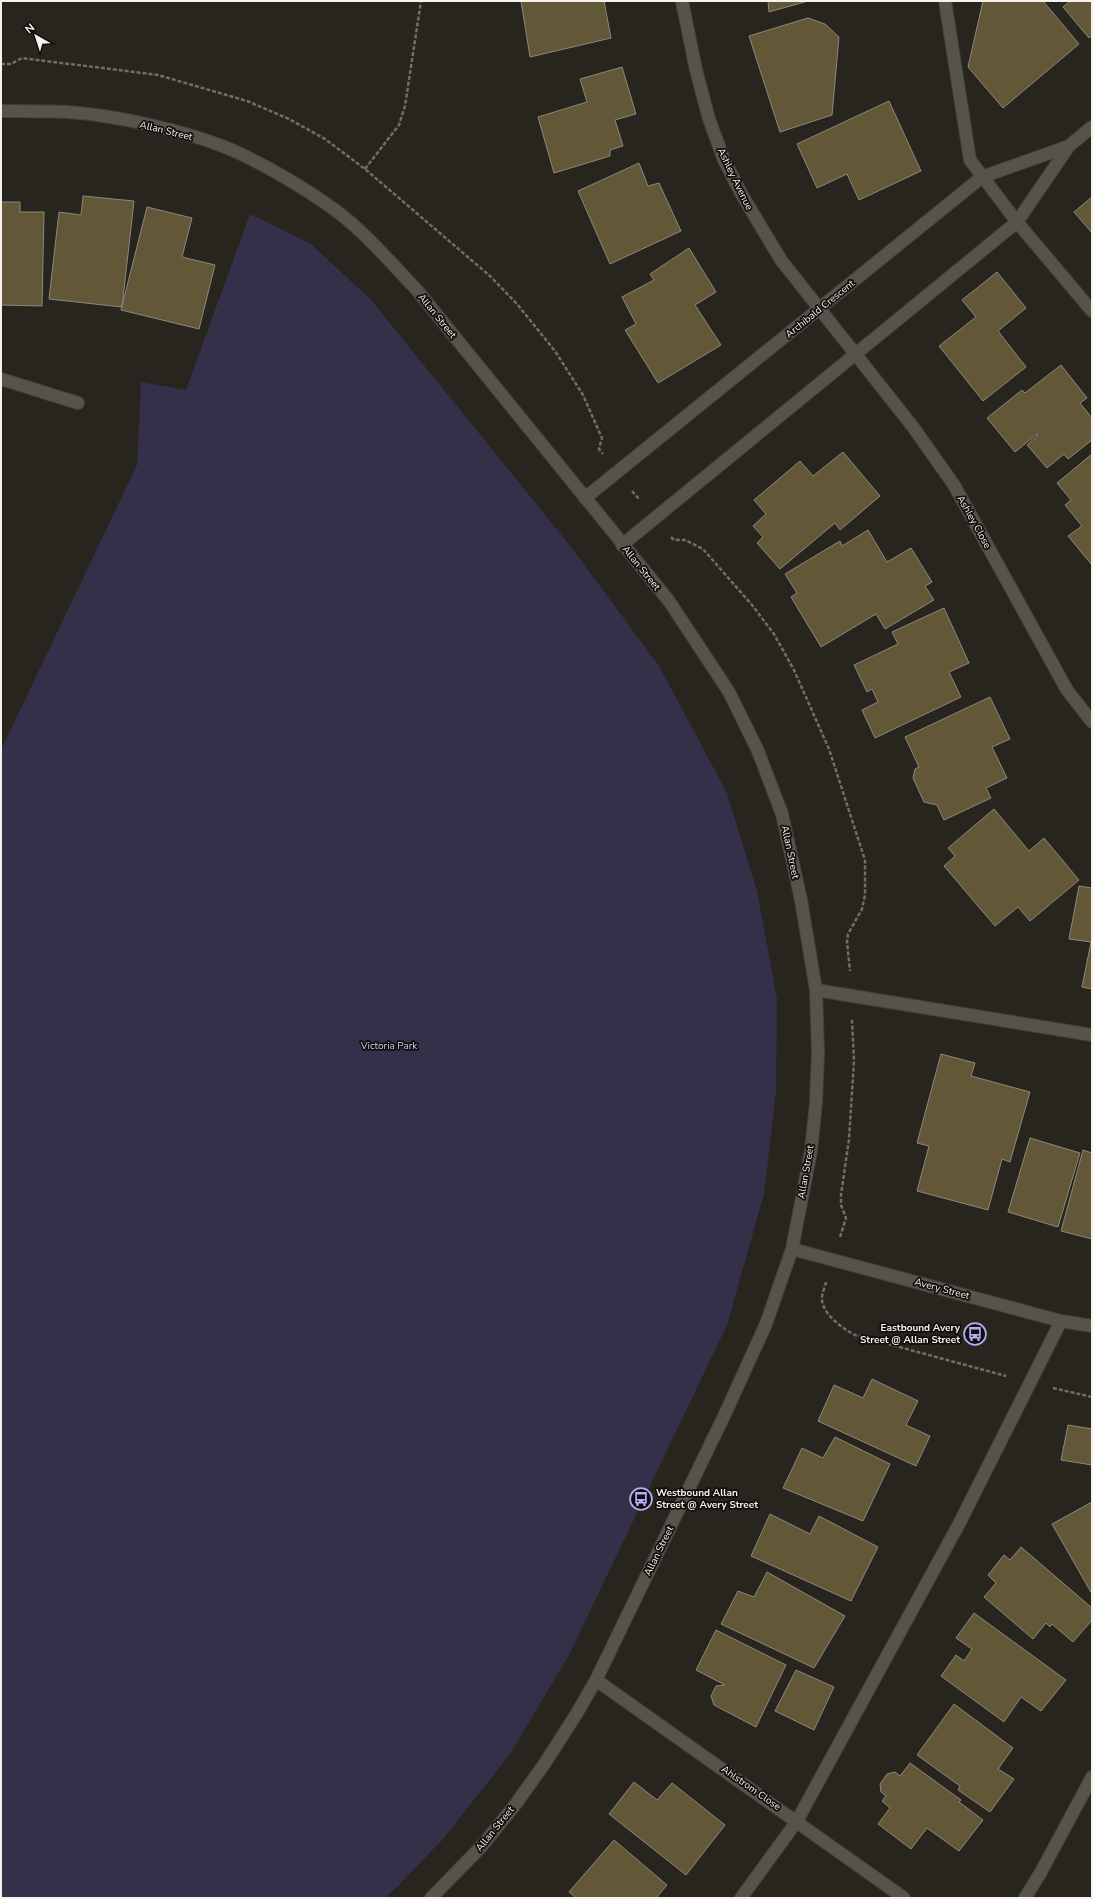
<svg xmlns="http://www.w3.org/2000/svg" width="1093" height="1899" viewBox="0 0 1093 1899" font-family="'Nunito Sans',sans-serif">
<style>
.green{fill:#34304a}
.building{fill:#625838;stroke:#8b887f}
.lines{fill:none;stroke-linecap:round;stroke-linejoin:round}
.lane-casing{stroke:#43403a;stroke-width:14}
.street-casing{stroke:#43403a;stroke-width:14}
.secondary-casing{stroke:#43403a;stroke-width:14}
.path{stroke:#706e67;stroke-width:2.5;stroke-dasharray:4 2;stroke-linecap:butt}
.lane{stroke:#56534a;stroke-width:12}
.street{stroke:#56534a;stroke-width:12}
.secondary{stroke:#56534a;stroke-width:12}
.labels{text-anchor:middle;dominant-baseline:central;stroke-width:3.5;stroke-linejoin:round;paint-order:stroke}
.street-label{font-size:10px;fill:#f4f2ed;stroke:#100e0b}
.park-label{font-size:10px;fill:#cdc8f6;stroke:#100e0b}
.poi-label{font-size:10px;font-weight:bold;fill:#f4f2ed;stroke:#100e0b;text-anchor:end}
</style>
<rect width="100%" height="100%" fill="#28251e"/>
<path class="green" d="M 250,214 L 311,244 L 372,301 L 568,543 L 659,666 L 727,793 L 757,891 L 777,999 L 776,1092 L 764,1194 L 727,1325 L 568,1657 L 510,1754 L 444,1838 L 398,1886 L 385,1898 L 1,1898 L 1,750 L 137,465 L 141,382 L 186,390 Z"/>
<path class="building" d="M 521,1 L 604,1 L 611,38 L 530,57 Z
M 768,1 L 808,1 L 769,12 Z
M 983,1 L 1043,1 L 1079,44 L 1003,108 L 968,67 Z
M 1070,1 L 1092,1 L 1092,35 L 1089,38 L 1063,7 Z
M 808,18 L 825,24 L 839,37 L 832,115 L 780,132 L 749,36 Z
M 622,67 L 636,114 L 615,120 L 623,146 L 610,150 L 610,156 L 554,173 L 538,117 L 587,102 L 580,79 Z
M 889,101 L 921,171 L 859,200 L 847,174 L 817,188 L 797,144 Z
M 639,163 L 648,186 L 659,183 L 681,231 L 610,264 L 578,191 Z
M 83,196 L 134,201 L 122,307 L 49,299 L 59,212 L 81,215 Z
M 1092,197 L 1092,233 L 1074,212 Z
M 1,202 L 20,202 L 20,212 L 44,212 L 42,306 L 1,305 Z
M 147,207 L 192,218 L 182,257 L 215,265 L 199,329 L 121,310 Z
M 689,248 L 716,292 L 695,305 L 721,345 L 658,383 L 625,330 L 636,324 L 622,297 L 654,280 L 650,274 Z
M 997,272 L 1026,308 L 998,331 L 1026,367 L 983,401 L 939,346 L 976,317 L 962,300 Z
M 1061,365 L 1087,398 L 1080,403 L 1092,418 L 1092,440 L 1068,459 L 1064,454 L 1047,468 L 1027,445 L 1038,435 L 1037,434 L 1015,452 L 987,418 L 1022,390 L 1025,393 Z
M 843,452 L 880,496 L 840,530 L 835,523 L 780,569 L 757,543 L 763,537 L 753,526 L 766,514 L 754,500 L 800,461 L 813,476 Z
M 1092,454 L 1092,565 L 1068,536 L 1082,526 L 1065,505 L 1071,500 L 1057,483 Z
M 868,530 L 887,562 L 911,548 L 932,582 L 925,586 L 934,600 L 885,629 L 876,614 L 821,647 L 791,597 L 797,593 L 785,574 L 840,541 L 842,546 Z
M 944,608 L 969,663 L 949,672 L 961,697 L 875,738 L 862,710 L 878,702 L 872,689 L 867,692 L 854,665 L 898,644 L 892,632 Z
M 990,697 L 1010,739 L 992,747 L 1007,778 L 986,788 L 991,798 L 944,820 L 937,805 L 924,802 L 913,778 L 915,769 L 919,767 L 905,737 Z
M 994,809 L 1029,851 L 1044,838 L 1079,880 L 1030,921 L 1018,907 L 995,926 L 944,866 L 955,856 L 948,848 Z
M 1079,886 L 1092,888 L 1092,989 L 1082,987 L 1091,942 L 1069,939 Z
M 941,1054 L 975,1063 L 971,1076 L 1030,1092 L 1010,1162 L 1002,1159 L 988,1210 L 917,1191 L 929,1146 L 917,1143 Z
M 1030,1138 L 1080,1153 L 1058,1227 L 1008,1212 Z
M 1083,1150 L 1092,1153 L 1092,1239 L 1061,1231 Z
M 872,1379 L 918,1401 L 906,1425 L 930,1436 L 916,1466 L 818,1421 L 834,1385 L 863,1398 Z
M 1068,1425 L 1092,1429 L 1092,1465 L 1061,1460 Z
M 835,1437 L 890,1464 L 863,1521 L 783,1488 L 802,1448 L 823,1458 Z
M 1092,1502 L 1092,1594 L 1052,1524 Z
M 770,1514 L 810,1534 L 819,1516 L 878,1547 L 851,1601 L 751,1556 Z
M 1021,1547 L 1092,1608 L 1092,1620 L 1073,1642 L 1052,1624 L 1050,1627 L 1046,1623 L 1033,1639 L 984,1597 L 996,1583 L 988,1575 L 1004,1555 L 1010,1560 Z
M 767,1572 L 845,1616 L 814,1668 L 721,1624 L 738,1591 L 754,1597 Z
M 974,1613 L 1066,1680 L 1041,1711 L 1021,1697 L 1004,1722 L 941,1676 L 956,1655 L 964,1661 L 972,1649 L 956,1638 Z
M 716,1630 L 786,1665 L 756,1727 L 714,1705 L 711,1696 L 716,1686 L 725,1685 L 696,1670 Z
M 796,1670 L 834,1687 L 814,1730 L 775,1711 Z
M 954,1704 L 1013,1748 L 998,1769 L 1014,1779 L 990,1812 L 958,1790 L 960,1786 L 917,1755 Z
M 910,1763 L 961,1800 L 959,1802 L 983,1820 L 959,1851 L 927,1828 L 911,1849 L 878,1824 L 890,1808 L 882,1801 L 886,1796 L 881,1792 L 880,1784 L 887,1774 L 895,1772 L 900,1776 Z
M 634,1782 L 657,1800 L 672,1783 L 725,1825 L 686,1875 L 609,1814 Z
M 614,1840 L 667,1885 L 656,1898 L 576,1898 L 569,1892 Z"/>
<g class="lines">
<g class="lane-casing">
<path id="lane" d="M 945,1 L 970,160 L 1017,222 L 1092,311
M 1,379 L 78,403
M 816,990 L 1092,1035
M 741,1898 L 797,1821 L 810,1797 L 959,1524 L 1061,1321"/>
</g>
<g class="street-casing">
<path id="street" d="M 682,1 L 696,70 L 709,119 L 724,160 L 742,195 L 781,260 L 913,427 L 954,485 L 1067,690 L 1092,722
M 585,498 L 982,177 L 1069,146
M 622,545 L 1017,222 L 1069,146 L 1092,127
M 596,1680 L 904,1898
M 1025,1898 L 1041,1872 L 1092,1777"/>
</g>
<g class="secondary-casing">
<path id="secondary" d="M 1,111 C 23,111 46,111 68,112 C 113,115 182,130 225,147 C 259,161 305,188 335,210 C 365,232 390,262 416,289 L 669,601 L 729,692 L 758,751 L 782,814 L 801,900 L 816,990 L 818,1052 L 816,1102 L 811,1151 L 792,1249 L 766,1324 L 725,1414 L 596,1680 L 577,1713 L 545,1763 L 515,1805 L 481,1847 L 431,1898
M 792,1249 L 1061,1321 L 1092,1326"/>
</g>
<path class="path" d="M 1,64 L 11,64 L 22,58 L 158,75 L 247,101 L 289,119 L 325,139 L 365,169 L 490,276 L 517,304 L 555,351 L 583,395 L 602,438 L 599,449 L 603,454
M 365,169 L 399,125 L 405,106 L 421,1
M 632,491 L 639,499
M 671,537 L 674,540 L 685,540 L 703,549 L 752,605 L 774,634 L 794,670 L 829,749 L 865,860 L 865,895 L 862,909 L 848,934 L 847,942 L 850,971
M 840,1237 L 846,1218 L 841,1205 L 841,1195 L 849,1139 L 854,1061 L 852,1020
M 826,1282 C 825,1287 822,1293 822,1298 C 821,1313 843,1329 855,1335 L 1006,1376
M 1053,1388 L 1092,1397"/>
<use href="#lane" class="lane"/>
<use href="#street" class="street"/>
<use href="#secondary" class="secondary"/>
</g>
<defs>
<g id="bus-ring" transform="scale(1.15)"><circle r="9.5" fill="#100e0b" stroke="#b6acf8" stroke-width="1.5"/><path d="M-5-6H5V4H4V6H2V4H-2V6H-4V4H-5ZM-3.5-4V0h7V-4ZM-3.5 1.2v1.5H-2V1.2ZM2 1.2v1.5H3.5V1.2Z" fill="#b6acf8"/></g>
</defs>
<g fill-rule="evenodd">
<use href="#bus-ring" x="975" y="1334"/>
<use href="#bus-ring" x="641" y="1499"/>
</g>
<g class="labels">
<g class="street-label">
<text transform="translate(166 131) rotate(14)">Allan Street</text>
<text transform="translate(735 179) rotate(64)">Ashley Avenue</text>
<text transform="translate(820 309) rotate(-39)">Archibald Crescent</text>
<text transform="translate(437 316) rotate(51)">Allan Street</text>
<text transform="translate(974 522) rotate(61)">Ashley Close</text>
<text transform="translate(641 568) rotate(51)">Allan Street</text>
<text transform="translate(790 852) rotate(78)">Allan Street</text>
<text transform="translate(806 1172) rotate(-80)">Allan Street</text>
<text transform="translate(942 1289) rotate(15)">Avery Street</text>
<text transform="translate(659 1551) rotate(-64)">Allan Street</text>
<text transform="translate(751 1788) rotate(35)">Ahlstrom Close</text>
<text transform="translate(495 1829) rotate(-51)">Allan Street</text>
</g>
<g class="park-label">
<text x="389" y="1046">Victoria Park</text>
</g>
<g class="poi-label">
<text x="960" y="1328">Eastbound Avery<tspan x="960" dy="12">Street @ Allan Street</tspan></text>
<text x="656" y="1493" text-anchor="start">Westbound Allan<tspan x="656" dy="12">Street @ Avery Street</tspan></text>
</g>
</g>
<rect width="1093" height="1899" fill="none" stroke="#f4f2ed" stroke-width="4"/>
<g transform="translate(36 36) rotate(321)" stroke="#100e0b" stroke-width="3" paint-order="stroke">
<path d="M0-3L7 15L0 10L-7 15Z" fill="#f4f2ed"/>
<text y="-6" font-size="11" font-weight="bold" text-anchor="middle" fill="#f4f2ed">N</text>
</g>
</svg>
